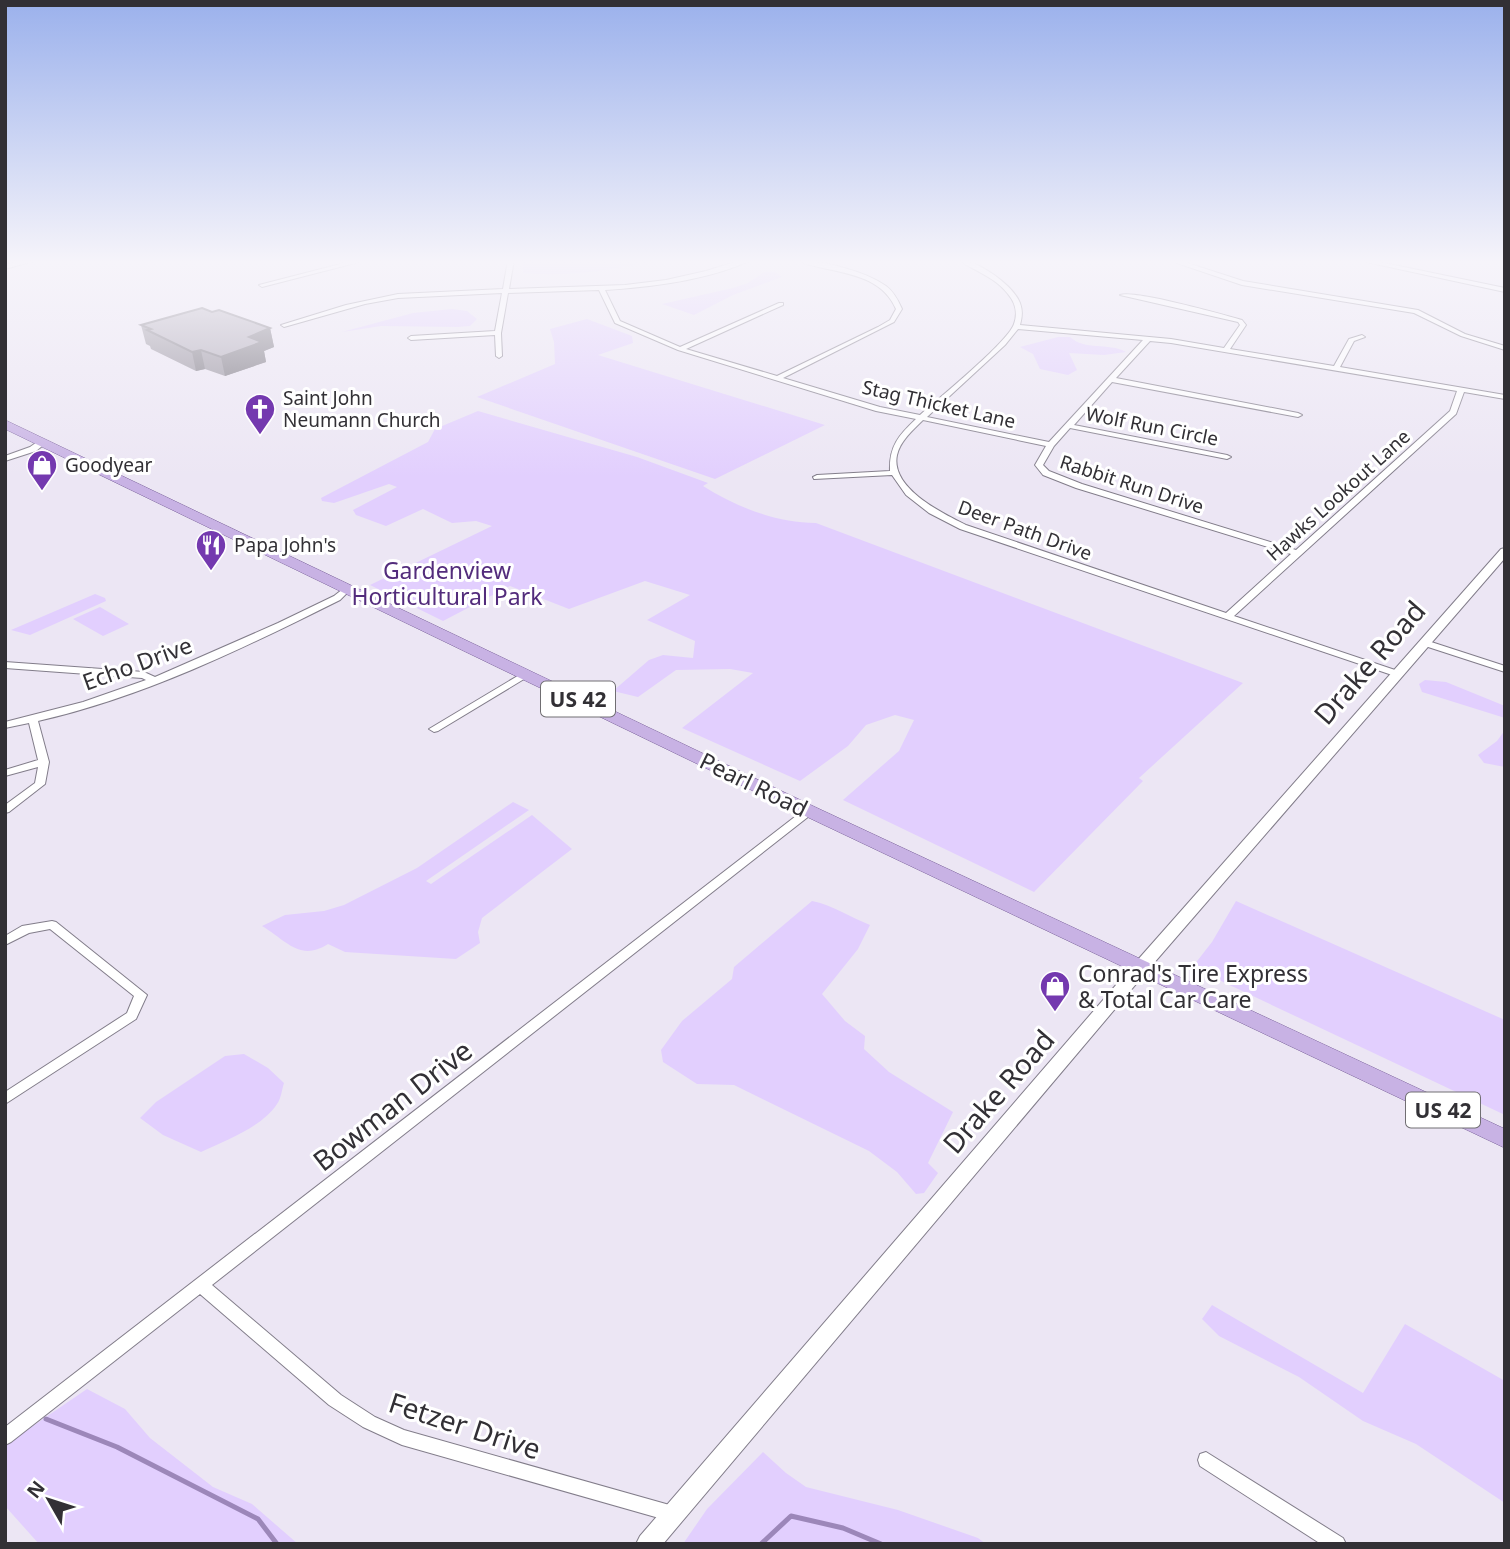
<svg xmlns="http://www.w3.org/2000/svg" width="1510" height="1549" viewBox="0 0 1510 1549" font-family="'Noto Sans',sans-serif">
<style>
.green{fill:#e2cffe}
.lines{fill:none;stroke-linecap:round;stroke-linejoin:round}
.stream{stroke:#9c87b9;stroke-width:5}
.minor-casing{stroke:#827d8a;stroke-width:2}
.tertiary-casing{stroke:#827d8a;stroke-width:2}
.primary-casing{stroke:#7b639b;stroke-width:1}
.minor{fill:#fff;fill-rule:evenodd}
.tertiary{fill:#fff;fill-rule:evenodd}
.primary{fill:#c8b2e4;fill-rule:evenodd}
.wall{fill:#948f9b}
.shaded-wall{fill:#78747e}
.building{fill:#aca6b4;stroke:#78747e;stroke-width:2}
.labels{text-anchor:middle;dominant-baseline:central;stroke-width:6;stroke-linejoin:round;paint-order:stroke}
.far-poi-label{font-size:19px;fill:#323035;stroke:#fff;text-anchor:start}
.far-street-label{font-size:19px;fill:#323035;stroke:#fff}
.shield{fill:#fff;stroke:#706e72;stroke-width:2}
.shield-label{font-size:21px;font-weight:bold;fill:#323035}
.park-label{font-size:23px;fill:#532c7c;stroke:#fff}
.street-label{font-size:23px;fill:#323035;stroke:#fff}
.poi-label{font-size:23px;fill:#323035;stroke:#fff;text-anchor:start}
.near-street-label{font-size:28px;fill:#323035;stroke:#fff}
</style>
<rect width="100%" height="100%" fill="#ece6f4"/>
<path class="green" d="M 654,260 C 612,271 566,277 523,273 L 523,261 Z
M 764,272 L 775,272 L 782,277 L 733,295 L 694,315 L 662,304 L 733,288 L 748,283 Z
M 452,309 L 467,311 L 477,319 L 470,326 L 457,327 L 381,326 L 342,332 L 413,313 Z
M 587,319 L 632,336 L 633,343 L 598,355 L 825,425 L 715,479 L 477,397 L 555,364 L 554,342 L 550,329 Z
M 1058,337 L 1070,337 C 1085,351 1108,342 1126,352 L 1104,355 L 1069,353 L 1077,370 L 1068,375 L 1040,369 L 1033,354 L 1020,347 Z
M 478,411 L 637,457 L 708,483 L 703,486 C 738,508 775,522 816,523 L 1243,683 L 1139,778 L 1143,781 L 1034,892 L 843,800 L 899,751 L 914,720 L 895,715 L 866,725 L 848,746 L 800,781 L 682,728 L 753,673 L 730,669 L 676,670 L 638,697 L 613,691 L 649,660 L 663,655 L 693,658 L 695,641 L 647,620 L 690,595 L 645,581 L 569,609 L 510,586 L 443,621 L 370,585 L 492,526 L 476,521 L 452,523 L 423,509 L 386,526 L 356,515 L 353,510 L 397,487 L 389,484 L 334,503 L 322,501 L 321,498 L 428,442 L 435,429 Z
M 95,594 L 105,598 L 106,601 L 30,635 L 11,630 Z
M 100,607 L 129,624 L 103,636 L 73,619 Z
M 1425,680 L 1446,682 L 1505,706 L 1505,718 L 1422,692 L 1419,684 Z
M 1505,730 L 1505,767 L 1484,763 L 1478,755 L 1497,741 Z
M 513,802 L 529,810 L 426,881 L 431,884 L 532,815 L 572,849 L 482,918 L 478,932 L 480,943 L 456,959 L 345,952 L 328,944 C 300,962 287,941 262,926 L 285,915 L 324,911 L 344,905 L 417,868 Z
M 812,901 C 832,905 850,917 870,925 L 858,949 L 822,994 L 845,1021 L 865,1036 L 864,1049 L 889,1072 L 953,1112 L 928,1163 L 938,1173 L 924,1193 L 916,1194 L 897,1172 L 869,1151 L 734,1085 L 697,1084 L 663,1062 L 661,1050 L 682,1021 L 732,979 L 734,967 Z
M 1236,901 L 1505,1020 L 1505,1115 L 1204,973 L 1194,965 L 1212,942 Z
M 244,1054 L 268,1068 L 284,1083 C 282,1089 281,1099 277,1104 C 261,1128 226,1140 201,1152 L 163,1135 L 140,1118 L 156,1102 L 225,1056 Z
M 1212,1305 L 1363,1393 L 1405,1324 L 1505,1381 L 1505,1503 L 1416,1444 L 1363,1421 L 1299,1377 L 1219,1336 L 1202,1319 Z
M 87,1389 L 125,1409 L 150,1438 L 213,1487 L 252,1504 L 298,1544 L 39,1544 L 5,1506 L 5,1445 Z
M 763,1452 L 786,1473 L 806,1487 L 898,1510 L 978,1538 L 986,1544 L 683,1544 L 707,1509 Z"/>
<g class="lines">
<path class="stream" d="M 46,1419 L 117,1447 L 258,1519 L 277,1544
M 761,1544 L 791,1516 L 843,1528 L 881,1544"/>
<g class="minor-casing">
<path id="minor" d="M 356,260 L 367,260 L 262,287 L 259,285 Z
M 508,260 L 514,260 L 509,289 L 625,285 L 666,280 L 706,271 L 741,260 L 751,260 C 709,280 652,287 605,290 L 620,321 L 680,347 L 779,303 L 783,303 L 783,305 L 686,349 L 777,376 L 878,327 L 890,320 L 896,309 C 879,269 829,274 795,260 C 821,260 865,271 886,286 C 894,292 898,300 902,309 L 894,322 L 783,378 L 880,407 L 920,415 C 938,399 1008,342 1014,324 C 1018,313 1015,302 1008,294 C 995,277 975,271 958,260 C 978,260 1013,285 1020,303 C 1023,311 1022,318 1020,325 L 1171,339 L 1224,348 L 1240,325 L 1238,322 L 1120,295 C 1135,290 1221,314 1242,320 L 1246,325 L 1230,349 L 1334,366 L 1349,339 L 1362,335 L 1365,337 L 1354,341 L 1340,367 L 1505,395 L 1505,399 L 1464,392 L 1456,414 L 1234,616 L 1401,672 L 1403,674 L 1398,677 L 960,529 L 929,513 L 906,495 L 892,475 L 814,479 L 813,477 L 817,475 L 890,471 C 889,446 899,435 916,419 L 876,411 L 678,350 L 615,323 L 599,290 L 508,293 L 501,333 L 502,356 L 499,358 L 496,356 L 495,335 L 411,340 L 408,338 L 411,336 L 495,331 L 502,293 L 398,298 L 365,304 L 284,327 L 281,325 L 346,305 L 398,294 L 503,289 ZM 1018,329 L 1143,340 L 1049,442 L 927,417 L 1005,345 ZM 1150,341 L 1171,343 L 1457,391 L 1450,411 L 1296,550 L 1082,484 L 1049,471 L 1043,465 L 1054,446 L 1070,428 L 1227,459 L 1231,457 L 1227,455 L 1074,425 L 1112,382 L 1298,417 L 1302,415 L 1298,413 L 1116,378 ZM 923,420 L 1046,446 L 1035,465 L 1043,475 L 1076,488 L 1291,554 L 1226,613 L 966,525 C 942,513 890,488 897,455 C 900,441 913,430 923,420 Z
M 1168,260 L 1178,260 L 1243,281 L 1418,310 L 1465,334 L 1505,346 L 1505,350 L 1461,336 L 1414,313 L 1242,285 Z
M 1357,260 L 1370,260 L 1505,288 L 1505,292 Z
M 40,440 L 47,442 L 36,451 L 5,461 L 5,456 L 30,447 Z
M 348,585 L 352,588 L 340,600 C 244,648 144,697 38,721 L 49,762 L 45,784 L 9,812 L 5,813 L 5,805 L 35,783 L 38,767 L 5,776 L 5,770 L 38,760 L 29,723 L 5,728 L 5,722 L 83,702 L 146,680 L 142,678 L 5,668 L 5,662 L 144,672 L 155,677 L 278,623 L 334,596 Z
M 1425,640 L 1505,666 L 1505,672 L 1422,645 L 1420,643 Z
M 526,671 L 531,674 L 529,676 L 438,731 L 434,732 L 429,729 Z
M 809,808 L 813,809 L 814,811 L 813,813 L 212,1285 L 341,1395 L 375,1417 L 404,1430 L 673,1506 L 679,1508 L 682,1514 L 679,1520 L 673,1522 L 402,1445 L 363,1427 L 329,1405 L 200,1294 L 11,1442 L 5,1445 L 5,1427 L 805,809 Z
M 52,921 L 56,922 L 147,995 L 136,1019 L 5,1104 L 5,1092 L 127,1013 L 134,996 L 50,929 L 29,933 L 5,945 L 5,936 L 22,926 Z
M 1206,1452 L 1343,1538 L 1346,1544 L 1321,1544 L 1200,1466 L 1198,1460 L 1200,1454 Z"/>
</g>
<g class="tertiary-casing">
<path id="tertiary" d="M 23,260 L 37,260 L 5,269 L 5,265 Z
M 1505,548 L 1505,558 L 1147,971 L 663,1544 L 636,1544 L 640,1536 L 1135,963 L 1501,549 Z"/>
</g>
<g class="primary-casing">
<path id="primary" d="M 5,420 L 815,807 L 1505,1129 L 1505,1148 L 803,815 L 5,429 Z"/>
</g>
<use href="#minor" class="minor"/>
<use href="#tertiary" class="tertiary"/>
<use href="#primary" class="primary"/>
</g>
<path class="wall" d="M 212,312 L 270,328 L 274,347 L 264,351 L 266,362 L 225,376 L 205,369 L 196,371 L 151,349 L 150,346 L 146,344 L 141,325 Z"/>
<path class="shaded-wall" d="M 270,328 L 274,347 L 264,351 L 266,362 L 225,376 L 221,357 L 249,337 Z
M 201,350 L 205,369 L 196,371 L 192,352 Z"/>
<path class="building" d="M 202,308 L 212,312 L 219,310 L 270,328 L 249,337 L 262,342 L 221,357 L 201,350 L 192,352 L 147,330 L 151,329 L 141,325 Z"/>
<linearGradient id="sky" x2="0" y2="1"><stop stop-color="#9bb1ec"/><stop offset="0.55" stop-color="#f6f4fa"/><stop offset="1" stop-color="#f6f4fa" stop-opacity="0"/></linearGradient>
<rect width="1510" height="477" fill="url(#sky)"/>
<defs>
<g id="church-pin" transform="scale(1.575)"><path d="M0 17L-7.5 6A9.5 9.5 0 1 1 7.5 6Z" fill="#7439af" stroke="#fff"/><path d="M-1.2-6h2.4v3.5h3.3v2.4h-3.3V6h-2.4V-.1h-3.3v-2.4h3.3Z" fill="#fff"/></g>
<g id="shop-pin" transform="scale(1.575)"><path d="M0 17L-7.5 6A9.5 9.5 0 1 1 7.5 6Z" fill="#7439af" stroke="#fff"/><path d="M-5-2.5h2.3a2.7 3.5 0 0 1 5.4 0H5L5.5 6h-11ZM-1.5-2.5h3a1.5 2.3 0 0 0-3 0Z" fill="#fff"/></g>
<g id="restaurant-pin" transform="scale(1.575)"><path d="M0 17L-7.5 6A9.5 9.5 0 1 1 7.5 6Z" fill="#7439af" stroke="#fff"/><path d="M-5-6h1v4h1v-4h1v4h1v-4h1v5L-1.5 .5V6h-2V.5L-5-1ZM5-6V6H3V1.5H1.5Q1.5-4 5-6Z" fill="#fff"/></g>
</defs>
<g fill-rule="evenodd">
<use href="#church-pin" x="260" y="409"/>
<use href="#shop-pin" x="42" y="465"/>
<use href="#restaurant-pin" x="211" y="545"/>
<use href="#shop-pin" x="1055" y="986"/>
</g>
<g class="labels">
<g class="far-poi-label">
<text x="283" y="398">Saint John<tspan x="283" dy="22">Neumann Church</tspan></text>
<text x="65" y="465">Goodyear</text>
<text x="234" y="545">Papa John's</text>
</g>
<g class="far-street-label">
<text transform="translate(939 404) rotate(13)">Stag Thicket Lane</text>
<text transform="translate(1152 426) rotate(11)">Wolf Run Circle</text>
<text transform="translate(1132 484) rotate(18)">Rabbit Run Drive</text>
<text transform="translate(1338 495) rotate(-42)">Hawks Lookout Lane</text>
<text transform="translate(1025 530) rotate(20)">Deer Path Drive</text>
</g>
<g class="shield">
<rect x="541" y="681.5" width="74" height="35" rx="5"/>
<rect x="1406" y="1092.5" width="74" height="35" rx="5"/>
</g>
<g class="shield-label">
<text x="578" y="699">US 42</text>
<text x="1443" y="1110">US 42</text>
</g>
<g class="park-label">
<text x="447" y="570">Gardenview<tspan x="447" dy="26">Horticultural Park</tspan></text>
</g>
<g class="street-label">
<text transform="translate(137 663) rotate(-20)">Echo Drive</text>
<text transform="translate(754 784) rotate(26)">Pearl Road</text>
</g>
<g class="poi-label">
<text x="1078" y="973">Conrad's Tire Express<tspan x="1078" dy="26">&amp; Total Car Care</tspan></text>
</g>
<g class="near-street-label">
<text transform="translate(1369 662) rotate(-49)">Drake Road</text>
<text transform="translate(998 1091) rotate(-49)">Drake Road</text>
<text transform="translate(392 1105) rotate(-38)">Bowman Drive</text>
<text transform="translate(465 1425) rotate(18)">Fetzer Drive</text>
</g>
</g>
<rect width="1510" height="1549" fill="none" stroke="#323035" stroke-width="14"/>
<g transform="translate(49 1500) rotate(309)" stroke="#ffffff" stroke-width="5" paint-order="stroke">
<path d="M0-5L12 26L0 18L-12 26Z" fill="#323035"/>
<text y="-10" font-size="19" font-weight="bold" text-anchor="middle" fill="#323035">N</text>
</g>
</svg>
